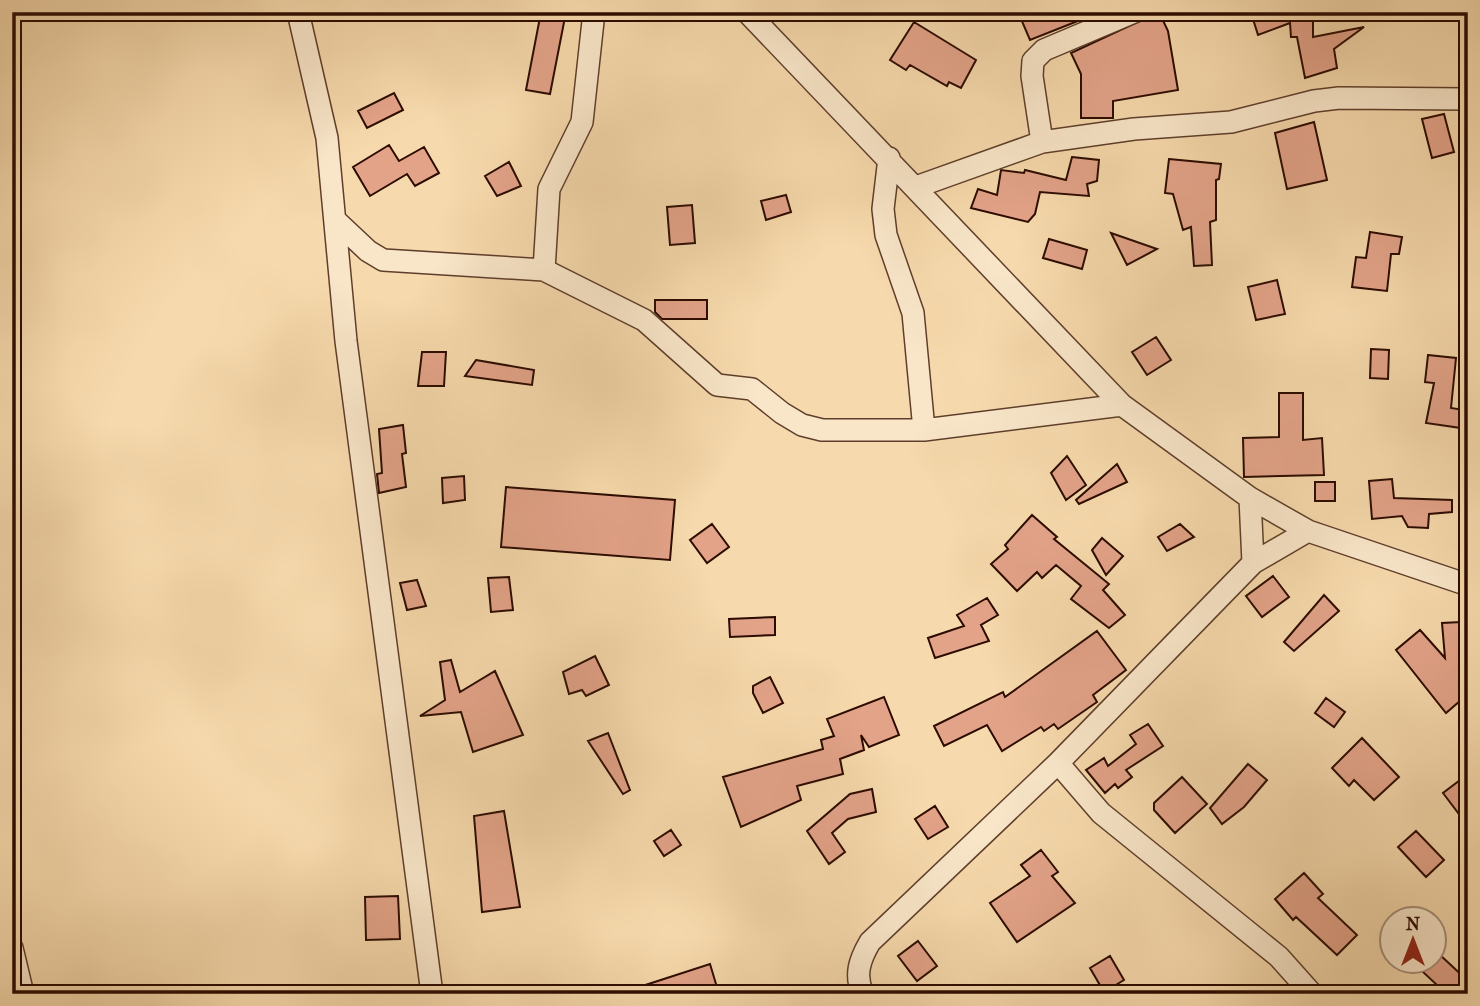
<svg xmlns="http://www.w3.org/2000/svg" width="1480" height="1006" viewBox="0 0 1480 1006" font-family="'IM FELL French Canon',serif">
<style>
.building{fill:#e3a389;stroke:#2c0b00;stroke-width:2}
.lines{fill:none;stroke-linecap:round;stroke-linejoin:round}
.street-casing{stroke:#5e3e2b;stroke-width:24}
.street{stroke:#f9e6c9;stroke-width:21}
</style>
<rect width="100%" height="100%" fill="#f6d9ac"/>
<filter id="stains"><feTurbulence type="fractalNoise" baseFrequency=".00286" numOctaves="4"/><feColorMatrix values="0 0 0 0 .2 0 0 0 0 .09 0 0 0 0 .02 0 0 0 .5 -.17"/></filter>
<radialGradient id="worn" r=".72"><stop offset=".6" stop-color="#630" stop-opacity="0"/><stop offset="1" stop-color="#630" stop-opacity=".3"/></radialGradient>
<path class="building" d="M 541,12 L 566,12 L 550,94 L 526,90 Z
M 1036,12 L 1098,12 L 1098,13 L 1030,40 L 1021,19 Z
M 1159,12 L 1168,31 L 1178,90 L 1113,101 L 1113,118 L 1081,118 L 1081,74 L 1071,53 Z
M 1270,12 L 1314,12 L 1302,19 L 1313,19 L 1313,37 L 1364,27 L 1334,49 L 1337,68 L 1305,78 L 1297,37 L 1291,37 L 1290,23 L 1258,35 L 1253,19 Z
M 914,22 L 976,60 L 961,88 L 949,82 L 947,86 L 910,65 L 906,70 L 890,60 Z
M 394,93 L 403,110 L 367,128 L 358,111 Z
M 1444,114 L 1454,152 L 1432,158 L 1422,119 Z
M 1314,122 L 1327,180 L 1287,189 L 1275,133 Z
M 389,145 L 399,161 L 424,147 L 439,173 L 415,186 L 407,174 L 370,196 L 353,167 Z
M 1072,157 L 1099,160 L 1097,181 L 1087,184 L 1089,196 L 1040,192 L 1035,214 L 1028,222 L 971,208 L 978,189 L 997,195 L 1001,170 L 1024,173 L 1025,170 L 1066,180 Z
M 1169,159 L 1221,164 L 1219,179 L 1216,180 L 1216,220 L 1210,222 L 1212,265 L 1194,266 L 1191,227 L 1183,230 L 1173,194 L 1165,193 Z
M 509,162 L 521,186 L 497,196 L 485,176 Z
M 786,195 L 791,212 L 766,220 L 761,201 Z
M 692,205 L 695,243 L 670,245 L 667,207 Z
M 1370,232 L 1402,237 L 1399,254 L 1391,254 L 1387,291 L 1352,287 L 1356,257 L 1366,258 Z
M 1111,233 L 1157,249 L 1127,265 Z
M 1049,239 L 1087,250 L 1082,269 L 1043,258 Z
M 1277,280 L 1285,314 L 1256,320 L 1248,287 Z
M 655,300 L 707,300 L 707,319 L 662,319 L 655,312 Z
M 1156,337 L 1171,360 L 1147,375 L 1132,352 Z
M 1371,349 L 1389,350 L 1388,379 L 1370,378 Z
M 422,352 L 446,352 L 444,386 L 418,386 Z
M 1428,355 L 1456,358 L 1451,408 L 1464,410 L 1461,428 L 1426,423 L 1434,383 L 1425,382 Z
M 476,360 L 534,370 L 532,385 L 465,376 Z
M 1279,393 L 1303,393 L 1303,440 L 1322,438 L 1324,475 L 1244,477 L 1243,438 L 1279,437 Z
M 403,425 L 406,453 L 402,454 L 406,487 L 379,493 L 377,474 L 382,473 L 379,429 Z
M 1067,456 L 1086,485 L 1066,500 L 1051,473 Z
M 1117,464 L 1127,482 L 1079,504 L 1076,500 Z
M 464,476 L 465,500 L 443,503 L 442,478 Z
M 1392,479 L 1394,498 L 1452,500 L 1452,512 L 1429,514 L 1428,528 L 1408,527 L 1402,516 L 1372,519 L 1369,481 Z
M 1315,482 L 1335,482 L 1335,501 L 1315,501 Z
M 506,487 L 675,500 L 670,560 L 501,547 Z
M 1032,515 L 1057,537 L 1054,539 L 1109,584 L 1103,590 L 1125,615 L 1109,628 L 1071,599 L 1081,586 L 1056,565 L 1042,578 L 1037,572 L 1017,591 L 991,564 L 1008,549 L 1005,545 Z
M 712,524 L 729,547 L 707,563 L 690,540 Z
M 1180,524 L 1194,537 L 1167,551 L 1158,537 Z
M 1102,538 L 1123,556 L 1106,575 L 1092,550 Z
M 1273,576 L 1289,597 L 1262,617 L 1246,596 Z
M 509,577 L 513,610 L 491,612 L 488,578 Z
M 417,580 L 426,606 L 407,610 L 400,583 Z
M 1324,595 L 1339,611 L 1294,651 L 1284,642 Z
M 987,598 L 998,615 L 981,625 L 989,641 L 935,658 L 928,638 L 964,626 L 957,615 Z
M 775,617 L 775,635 L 730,637 L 729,619 Z
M 1461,622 L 1468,694 L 1446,713 L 1396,650 L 1420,630 L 1445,658 L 1442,623 Z
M 1097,631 L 1126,670 L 1093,695 L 1097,702 L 1058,729 L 1054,724 L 1044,731 L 1041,727 L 1002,751 L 987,725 L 944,746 L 934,726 L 1003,692 L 1005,697 Z
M 595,656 L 609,685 L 586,696 L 582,690 L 569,694 L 563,672 Z
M 451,660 L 460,692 L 495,671 L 523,735 L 473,752 L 461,712 L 420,716 L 445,700 L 440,662 Z
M 770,677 L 783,703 L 763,713 L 753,693 L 753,686 Z
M 884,697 L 899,735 L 869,747 L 861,735 L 864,750 L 840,759 L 843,774 L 797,786 L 801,800 L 741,827 L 723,777 L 823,749 L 821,740 L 834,736 L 827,719 Z
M 1326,698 L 1345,712 L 1334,727 L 1315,713 Z
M 1148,724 L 1163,746 L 1126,770 L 1132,777 L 1118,788 L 1115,784 L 1105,793 L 1086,770 L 1104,758 L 1108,766 L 1136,744 L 1130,735 Z
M 608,733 L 630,790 L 623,794 L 588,741 Z
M 1362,738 L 1399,777 L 1374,800 L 1354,780 L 1349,786 L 1332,768 Z
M 1248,764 L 1267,780 L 1244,807 L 1222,824 L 1210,808 Z
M 1468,774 L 1468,826 L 1443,793 Z
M 1182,777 L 1207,804 L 1175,833 L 1154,810 L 1154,803 Z
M 872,789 L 876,812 L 848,819 L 832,833 L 845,852 L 829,864 L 807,831 L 850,794 Z
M 935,806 L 948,827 L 928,839 L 915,819 Z
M 504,811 L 520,907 L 482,912 L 474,816 Z
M 671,830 L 681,845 L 664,856 L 654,841 Z
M 1416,831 L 1444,860 L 1426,877 L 1398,847 Z
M 1041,850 L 1058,872 L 1052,876 L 1075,903 L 1017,942 L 990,903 L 1030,876 L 1021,865 Z
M 1304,873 L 1323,894 L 1318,898 L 1357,935 L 1337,955 L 1296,917 L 1293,920 L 1275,899 Z
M 398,896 L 400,939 L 366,940 L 365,897 Z
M 918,941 L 937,966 L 917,981 L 898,956 Z
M 1439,954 L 1468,981 L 1468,994 L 1429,994 L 1437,985 L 1422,971 Z
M 1110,956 L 1124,980 L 1104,992 L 1090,968 Z
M 710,964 L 719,994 L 631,994 L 630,990 Z"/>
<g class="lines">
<g class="street-casing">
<path id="street" d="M 298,12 L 327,138 L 346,341 L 432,994
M 747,12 L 1122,405 L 1250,498 L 1308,531 L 1468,585
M 1042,142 L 1032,76 L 1033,61 L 1044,50 L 1134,12
M 889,158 L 883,209 L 886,235 L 913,313 L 924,430
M 916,187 L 1042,142 L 1134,129 L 1231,122 L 1314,101 L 1339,98 L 1468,99
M 335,220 L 368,251 L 383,260 L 544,270 L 644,320 L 717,385 L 752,389 L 782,413 L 802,425 L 822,430 L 924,430 L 1122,405
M 544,270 L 549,189 L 582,122 L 594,12
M 1250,498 L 1253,563
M 1058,763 L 1101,813 L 1279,957 L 1312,994
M 12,948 L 23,994
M 863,994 C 854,975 860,959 870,942 L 1058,763 L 1253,563 L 1308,531"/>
</g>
<use href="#street" class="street"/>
</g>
<rect width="1480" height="1006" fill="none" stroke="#f6d9ac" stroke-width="42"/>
<rect x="14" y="14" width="1452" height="978" fill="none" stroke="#2c0b00" stroke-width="3.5"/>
<rect x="21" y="21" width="1438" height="964" fill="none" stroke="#2c0b00" stroke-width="2"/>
<g transform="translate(1413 940)"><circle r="33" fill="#f9e6c9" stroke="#a78e79" stroke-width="2"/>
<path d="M0-5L12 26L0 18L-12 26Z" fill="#8f2418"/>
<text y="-10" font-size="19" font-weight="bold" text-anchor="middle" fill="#2c0b00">N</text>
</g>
<rect width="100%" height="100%" filter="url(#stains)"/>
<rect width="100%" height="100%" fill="url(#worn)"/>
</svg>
